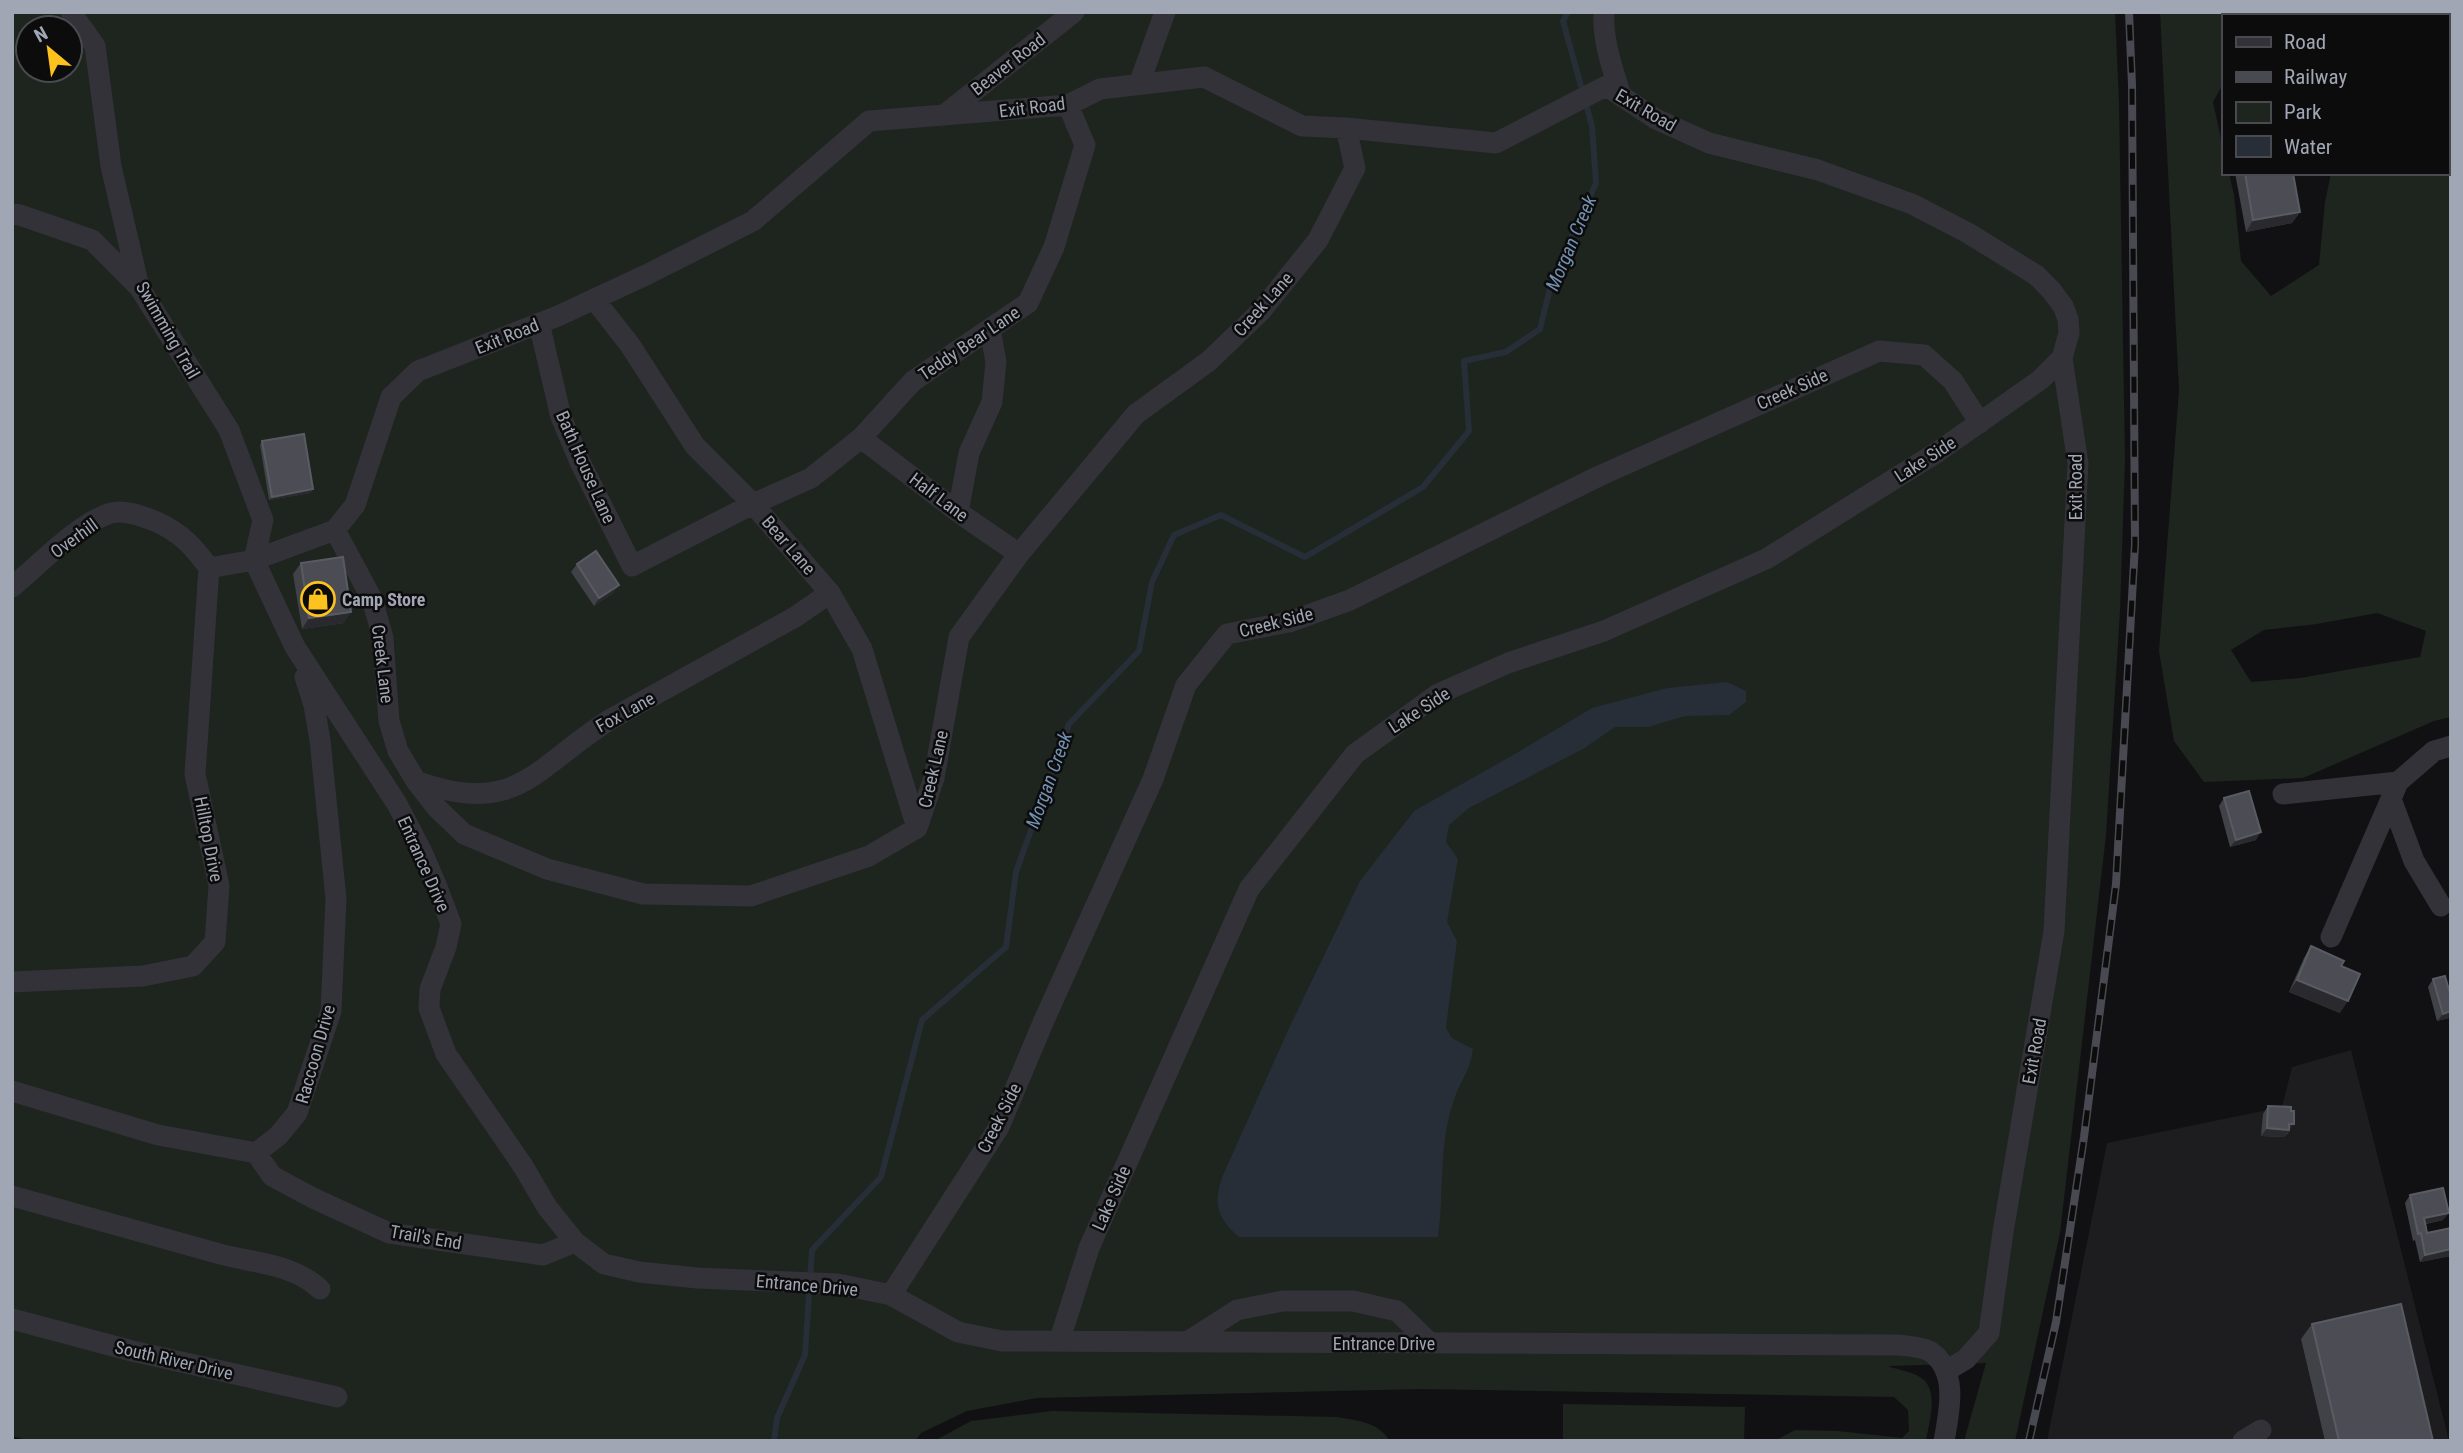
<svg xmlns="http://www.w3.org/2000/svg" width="2463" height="1453" viewBox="0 0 2463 1453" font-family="'Roboto Condensed',sans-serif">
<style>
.built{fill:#1d1d20}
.green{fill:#1d251e;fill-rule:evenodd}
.water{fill:#272e37}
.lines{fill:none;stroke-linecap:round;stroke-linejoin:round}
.stream{stroke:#272e37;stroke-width:6}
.minor{stroke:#323238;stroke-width:21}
.rail-casing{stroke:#494a51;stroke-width:8}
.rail{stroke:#0c0c0d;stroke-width:5;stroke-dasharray:16;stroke-linecap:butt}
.wall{fill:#414248}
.shaded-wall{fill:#2a2a2e}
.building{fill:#4c4d54;stroke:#595b63;stroke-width:2}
.labels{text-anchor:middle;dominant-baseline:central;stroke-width:5;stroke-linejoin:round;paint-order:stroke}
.street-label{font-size:18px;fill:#a1a6b4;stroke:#0c0c0d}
.poi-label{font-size:18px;font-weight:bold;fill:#a1a6b4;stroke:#0c0c0d;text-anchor:start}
.water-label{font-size:19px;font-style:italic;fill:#7591b2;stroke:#0c0c0d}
</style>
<rect width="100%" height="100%" fill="#111113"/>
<path class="built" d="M 2351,1050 L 2449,1441 L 2047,1441 L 2107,1143 L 2282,1107 L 2292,1067 Z"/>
<path class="green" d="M 12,12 L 2115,12 L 2119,102 L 2125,459 L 2120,611 L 2106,835 L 2060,1233 L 2015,1441 L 1964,1441 L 1986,1363 L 1888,1366 C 1898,1370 1910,1371 1920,1377 C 1940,1389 1929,1421 1926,1441 L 1774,1441 L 1795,1430 L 1838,1431 L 1902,1438 L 1909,1431 L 1908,1410 L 1894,1397 L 1422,1389 L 1037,1398 L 967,1411 L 921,1433 L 915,1441 L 31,1441 L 12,1436 ZM 28,28 L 70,28 L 70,70 L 28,70 Z
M 2160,12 L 2451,12 L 2451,717 L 2434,721 L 2303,778 L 2204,782 L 2174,741 L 2159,651 L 2179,390 ZM 2223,16 L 2447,16 L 2447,173 L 2331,173 L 2325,202 L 2319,265 L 2271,296 L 2241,261 L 2234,195 L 2229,173 L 2223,173 L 2223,148 L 2213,102 L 2223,84 ZM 2377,613 L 2426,631 L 2420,657 L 2300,678 L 2251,682 L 2231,650 L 2264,630 L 2317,624 Z
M 1563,1404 L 1745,1407 L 1744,1441 L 1563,1441 Z
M 1052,1411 L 1336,1417 C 1355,1420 1379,1422 1390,1441 L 934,1441 L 971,1421 Z"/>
<path class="water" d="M 1727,682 L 1746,691 L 1746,702 L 1729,715 L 1685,716 L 1648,727 L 1615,727 L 1583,749 L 1469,808 L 1449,825 L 1446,842 L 1458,859 L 1447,922 L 1457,941 L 1446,1028 L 1452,1038 L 1473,1049 C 1471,1070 1457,1086 1452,1106 C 1439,1146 1444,1195 1438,1237 L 1239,1237 C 1216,1217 1213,1203 1223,1175 L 1290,1026 L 1360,881 L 1414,811 L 1515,754 L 1592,708 L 1667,688 Z"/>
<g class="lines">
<path class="stream" d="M 774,1441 L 777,1418 L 805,1355 L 812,1250 L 881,1177 L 922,1020 L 1006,947 L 1016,872 L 1069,724 L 1139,651 L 1152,582 L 1174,535 L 1221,515 L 1305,557 L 1423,487 L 1469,431 L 1464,361 L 1506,352 L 1540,329 L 1552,280 L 1596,183 L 1592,126 L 1563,21 L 1568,12"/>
<path class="minor" d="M 71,12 L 95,46 L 111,166 L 139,287 L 229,430 L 263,520 L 254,560
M 1604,12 C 1602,41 1613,69 1621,96
M 2447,60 L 2451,60
M 1139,84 L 1165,12
M 943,116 L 1074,12
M 12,214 L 20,215 L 92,240 L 139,287
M 594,299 L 630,345 L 695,446 L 753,504 L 830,593 L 862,649 L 917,828
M 539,323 L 561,417 L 580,462 L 632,566 L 753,504 L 811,478 L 861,438 L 913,381 L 1028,303 L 1054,247 L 1085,145 L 1068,105
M 861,438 L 958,512 L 1019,554
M 958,512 L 969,453 L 992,402 L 996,362 L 990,329
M 335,530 L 372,599 L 383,638 L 389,721 L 398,751 L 416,781 L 437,808 L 464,834 L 547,869 L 643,894 L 751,896 L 869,856 L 917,828 L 934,778 L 959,637 L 1019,554 L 1136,414 L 1209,361 L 1261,311 L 1318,240 L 1355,168 L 1346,128
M 254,560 L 295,647 L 397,804 L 422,852 L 437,887 L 451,924 L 446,947 L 430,989 L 429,1008 L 446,1054 L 523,1166 L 547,1207 L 575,1242 L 604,1264 L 639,1272 L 697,1278 L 838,1284 L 891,1295 L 958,1332 L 1002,1341 L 1899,1345 C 1908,1346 1923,1347 1931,1352 C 1959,1372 1949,1413 1944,1441
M 12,587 C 39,565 78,523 111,513 C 125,509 144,517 157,522 C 181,533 194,547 209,568
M 416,781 C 518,818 534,767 611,719 L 795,617 L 830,593
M 2283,794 L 2398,782
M 2441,906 L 2414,861 L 2391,799 L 2398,782 L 2434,751 L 2451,746
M 2331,937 L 2391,799
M 12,982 L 143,976 L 193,966 L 215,942 L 219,886 L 195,774 L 209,568 L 254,560 L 335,530 L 355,505 L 391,397 L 418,371 L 558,316 L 648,274 L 753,221 L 869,121 L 1068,105 L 1100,89 L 1204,77 L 1302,126 L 1346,128 L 1496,143 L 1606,86 L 1656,119 L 1709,143 L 1818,170 L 1912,204 L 1968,233 L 2036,275 L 2051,290 L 2063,306 L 2068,319 L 2069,333 L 2062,358 L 2078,463 L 2054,931 L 2003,1232 L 1989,1333 L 1966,1359 L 1946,1371
M 12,1091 L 158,1135 L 256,1153 L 278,1136 L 297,1113 L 331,1011 L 336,899 L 320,740 L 314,705 L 305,677
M 256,1153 L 272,1176 L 313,1198 L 389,1233 L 543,1255 L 575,1242
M 12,1196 C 82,1215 151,1235 220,1254 C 254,1263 293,1264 320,1289
M 891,1295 L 999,1127 L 1045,1018 L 1153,779 L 1186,685 L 1227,634 L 1289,622 L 1350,600 L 1597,477 L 1879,351 L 1924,355 L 1953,381 L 1980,423
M 12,1319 L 132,1351 L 337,1397
M 1060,1339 L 1089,1248 L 1249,889 L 1355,754 L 1438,694 L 1508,663 L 1604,631 L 1766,559 L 1939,451 L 2040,380 L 2062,358
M 1187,1342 L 1237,1310 L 1283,1301 L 1353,1301 L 1397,1311 L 1430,1343
M 2243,1441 L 2261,1430"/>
<g class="rail-casing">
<path id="rail" d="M 2029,1441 L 2056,1322 L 2084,1137 L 2116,884 L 2135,544 L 2132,85 L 2129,12"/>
</g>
<use href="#rail" class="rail"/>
</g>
<path class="wall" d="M 2235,173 L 2293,173 L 2300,212 L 2292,223 L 2246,232 Z
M 262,441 L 311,493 L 269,500 L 260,445 Z
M 301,563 L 344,623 L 302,629 L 293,574 Z
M 577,564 L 619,585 L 613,593 L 594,606 L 571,572 Z
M 2224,798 L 2256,840 L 2230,847 L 2219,806 Z
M 2311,946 L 2340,1013 L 2289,992 L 2304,958 Z
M 2433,979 L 2449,1018 L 2437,1021 L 2428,987 Z
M 2268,1106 L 2289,1132 L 2284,1137 L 2261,1136 L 2263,1114 Z
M 2410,1195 L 2443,1220 L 2426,1224 L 2427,1233 L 2451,1228 L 2451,1256 L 2420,1262 L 2415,1240 L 2413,1241 L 2405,1203 Z
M 2312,1324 L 2433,1441 L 2325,1441 L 2301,1339 Z"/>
<path class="shaded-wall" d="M 2300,212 L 2292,223 L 2246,232 L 2253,220 Z
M 313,489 L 311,493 L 269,500 L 272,497 Z
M 619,585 L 613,593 L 594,606 L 599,598 Z
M 351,612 L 344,623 L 302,629 L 309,618 Z
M 2261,832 L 2256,840 L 2230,847 L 2236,840 Z
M 2297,980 L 2348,1001 L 2340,1013 L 2289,992 Z
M 2451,1011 L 2451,1015 L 2449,1018 L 2437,1021 L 2443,1014 Z
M 2289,1124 L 2294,1124 L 2284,1137 L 2261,1136 L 2267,1128 Z
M 2449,1213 L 2443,1220 L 2419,1225 L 2424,1218 Z
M 2451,1249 L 2451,1256 L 2420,1262 L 2425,1255 Z"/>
<path class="building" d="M 2245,173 L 2293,173 L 2300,212 L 2253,220 Z
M 304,434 L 313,489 L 272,497 L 262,441 Z
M 596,551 L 619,585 L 599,598 L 577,564 Z
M 343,557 L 351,612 L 309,618 L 301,563 Z
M 2249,791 L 2261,832 L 2236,840 L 2224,798 Z
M 2311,946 L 2344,961 L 2341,966 L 2360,974 L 2348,1001 L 2297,980 Z
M 2445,976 L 2451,997 L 2451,1011 L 2443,1014 L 2433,979 Z
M 2268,1106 L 2291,1107 L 2291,1111 L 2294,1111 L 2294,1124 L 2289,1124 L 2289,1130 L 2267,1128 Z
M 2443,1188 L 2449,1213 L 2424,1218 L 2427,1233 L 2451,1228 L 2451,1249 L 2425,1255 L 2421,1233 L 2418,1234 L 2410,1195 Z
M 2401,1304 L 2433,1441 L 2339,1441 L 2312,1324 Z"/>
<defs>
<g id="shop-ring" transform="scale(1.75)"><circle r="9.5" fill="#0c0c0d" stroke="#fdc21e" stroke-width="1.5"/><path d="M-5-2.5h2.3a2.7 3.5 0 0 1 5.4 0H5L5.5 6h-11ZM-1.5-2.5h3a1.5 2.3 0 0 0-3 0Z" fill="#fdc21e"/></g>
</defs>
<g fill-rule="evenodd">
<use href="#shop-ring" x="318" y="599"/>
</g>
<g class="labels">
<g class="street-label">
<text transform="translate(1008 64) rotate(-38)">Beaver Road</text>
<text transform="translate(1032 107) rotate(-7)">Exit Road</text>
<text transform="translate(1646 110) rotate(30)">Exit Road</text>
<text transform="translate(1263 304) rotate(-48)">Creek Lane</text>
<text transform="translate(168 330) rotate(60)">Swimming Trail</text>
<text transform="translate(507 336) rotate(-22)">Exit Road</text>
<text transform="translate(969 343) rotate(-34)">Teddy Bear Lane</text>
<text transform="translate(1792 389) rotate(-24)">Creek Side</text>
<text transform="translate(1925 459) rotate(-33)">Lake Side</text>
<text transform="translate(586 467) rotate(66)">Bath House Lane</text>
<text transform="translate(2075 487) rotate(-90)">Exit Road</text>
<text transform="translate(939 497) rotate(37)">Half Lane</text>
<text transform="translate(74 538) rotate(-36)">Overhill</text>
<text transform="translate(789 545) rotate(49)">Bear Lane</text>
<text transform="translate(1276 622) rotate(-14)">Creek Side</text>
<text transform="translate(383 664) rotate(83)">Creek Lane</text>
<text transform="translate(1419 710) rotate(-33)">Lake Side</text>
<text transform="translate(625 712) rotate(-29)">Fox Lane</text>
<text transform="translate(933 769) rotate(-77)">Creek Lane</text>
<text transform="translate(209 839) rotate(79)">Hilltop Drive</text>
<text transform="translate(424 864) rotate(66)">Entrance Drive</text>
<text transform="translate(2034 1051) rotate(-80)">Exit Road</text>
<text transform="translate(315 1054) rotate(-74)">Raccoon Drive</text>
<text transform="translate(999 1118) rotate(-63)">Creek Side</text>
<text transform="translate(1111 1198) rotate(-66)">Lake Side</text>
<text transform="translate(426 1237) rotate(10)">Trail's End</text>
<text transform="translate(807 1285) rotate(5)">Entrance Drive</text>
<text x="1384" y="1343">Entrance Drive</text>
<text transform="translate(174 1360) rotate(13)">South River Drive</text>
</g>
<g class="poi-label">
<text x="342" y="599">Camp Store</text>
</g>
<g class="water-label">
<text transform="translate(1571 243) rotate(-67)">Morgan Creek</text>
<text transform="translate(1049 780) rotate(-70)">Morgan Creek</text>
</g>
</g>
<rect width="2463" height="1453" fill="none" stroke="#a1a6b4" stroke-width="28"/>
<rect x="2222" y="14" width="228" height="161" fill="#0c0c0d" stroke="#484a50" stroke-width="2"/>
<rect x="2236" y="37" width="35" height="10" fill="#323238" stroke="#484a50" stroke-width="2"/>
<text x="2284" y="49" font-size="21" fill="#a1a6b4">Road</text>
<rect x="2236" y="72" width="35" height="10" fill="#494a51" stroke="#484a50" stroke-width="2"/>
<text x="2284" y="84" font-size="21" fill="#a1a6b4">Railway</text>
<rect x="2236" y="102" width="35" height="21" fill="#1d251e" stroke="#484a50" stroke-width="2"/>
<text x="2284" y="119" font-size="21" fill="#a1a6b4">Park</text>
<rect x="2236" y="136" width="35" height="21" fill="#272e37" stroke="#484a50" stroke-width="2"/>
<text x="2284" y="154" font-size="21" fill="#a1a6b4">Water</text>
<g transform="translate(49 49) rotate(331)"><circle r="33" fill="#0c0c0d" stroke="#484a50" stroke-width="2"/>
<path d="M0-5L12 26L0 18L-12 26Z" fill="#fdc21e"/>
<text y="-10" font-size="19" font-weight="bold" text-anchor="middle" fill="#a1a6b4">N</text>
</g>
</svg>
